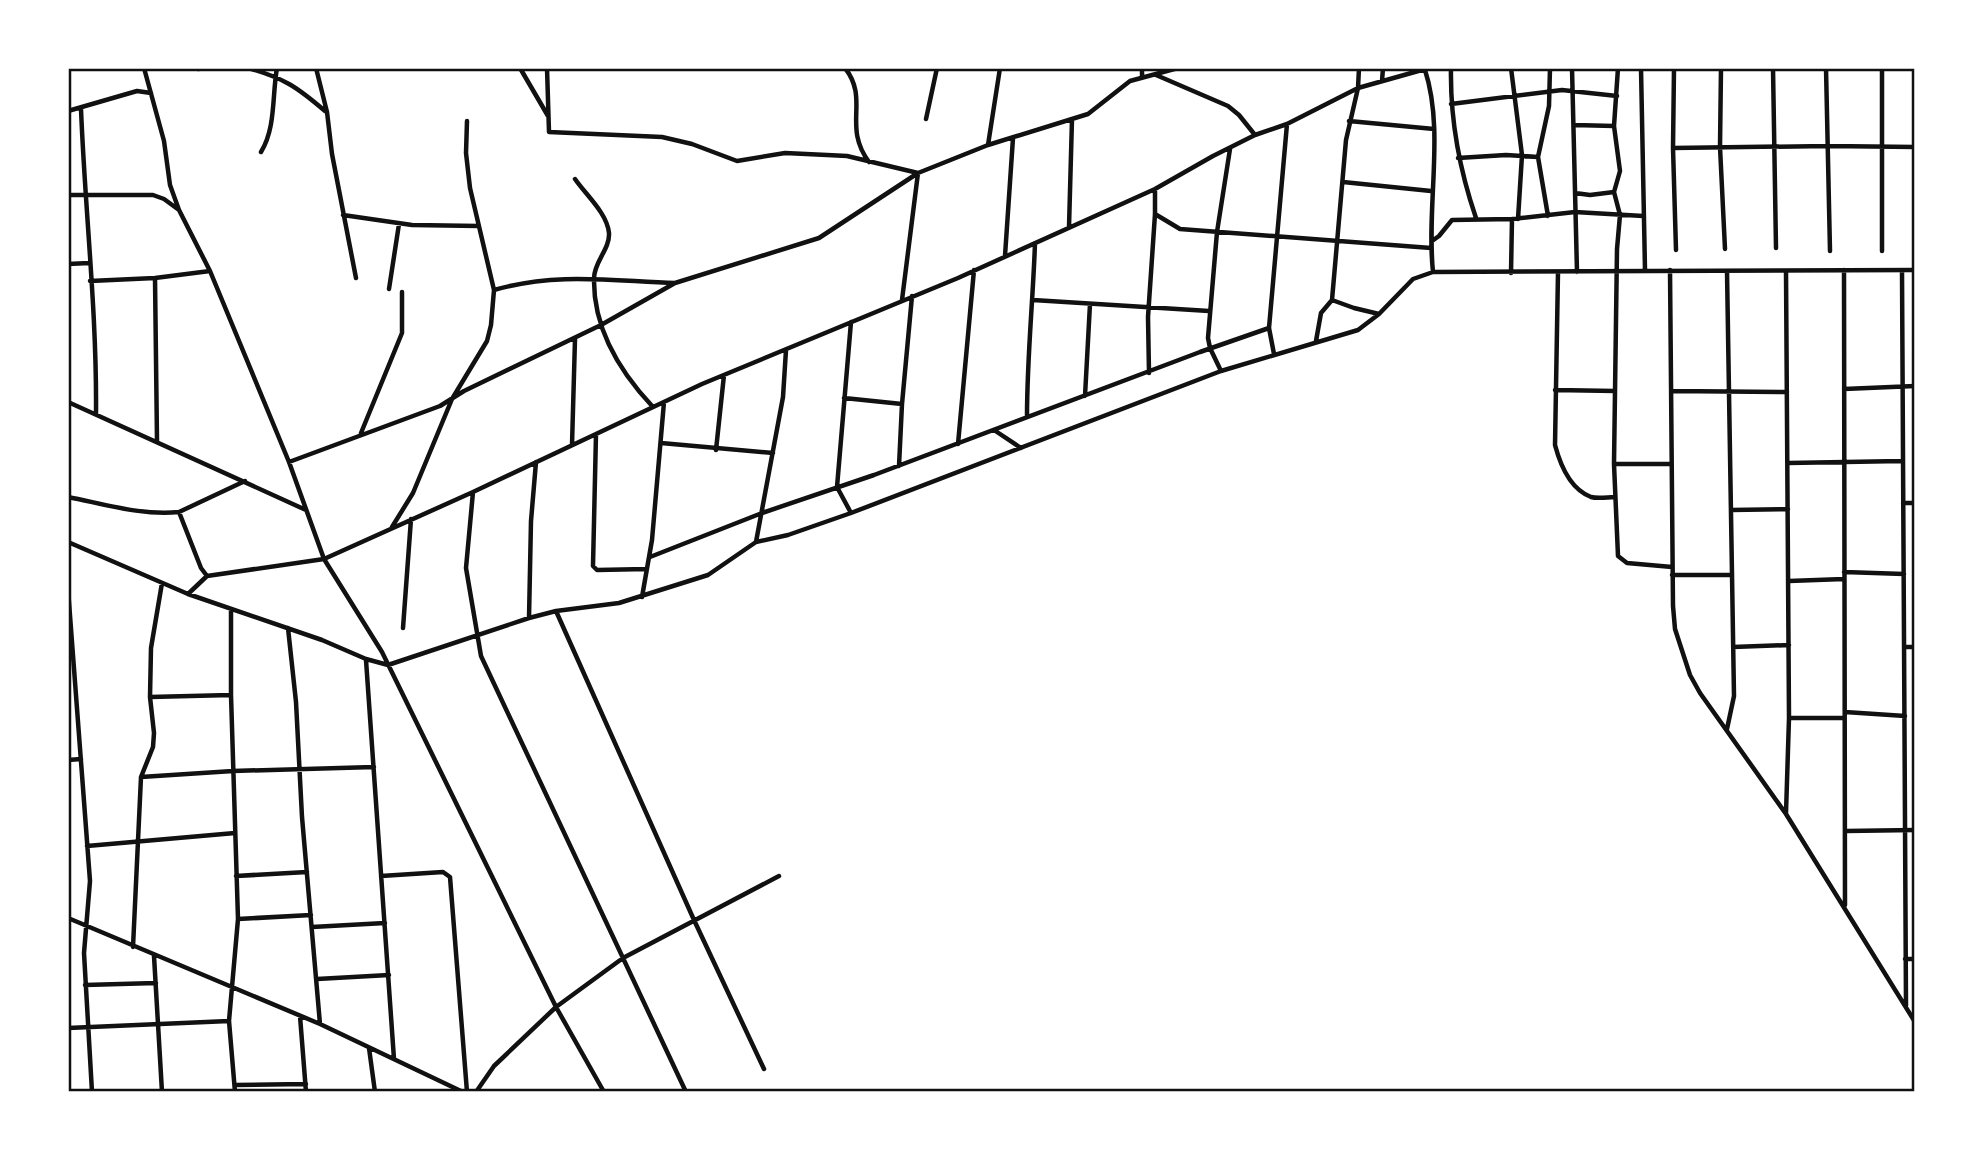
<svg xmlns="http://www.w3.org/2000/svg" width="1983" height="1160" viewBox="0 0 1983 1160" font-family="'Open Sans',sans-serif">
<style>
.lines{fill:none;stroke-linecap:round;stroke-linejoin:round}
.minor{stroke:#111;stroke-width:4.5}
.neatline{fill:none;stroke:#111;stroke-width:2.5}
</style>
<rect width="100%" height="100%" fill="#fff"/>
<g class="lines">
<path class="minor" d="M 144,68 L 164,141 L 170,185 L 179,210 L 210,271 L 289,462 L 324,559 L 382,652 L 556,1007 L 604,1092
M 248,68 C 284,78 297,87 325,111
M 316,68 L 327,112 L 332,154 L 356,278
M 520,68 L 548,116
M 547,68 L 549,132 L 662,137 L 692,144 L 737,161 L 785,153 L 827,155 L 847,156 L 918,173 L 902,300
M 845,68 C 870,100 842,126 869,162
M 1451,68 C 1450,121 1459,168 1476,218
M 1511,68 L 1522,155 L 1518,219
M 1572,68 L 1577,272
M 1618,68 L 1614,126 L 1620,171 L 1614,192 L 1620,215 L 1617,249 L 1614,464 L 1618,556 L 1627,563 L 1672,567
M 1641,68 L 1645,270
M 1674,68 L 1673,148 L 1676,250
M 1721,68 L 1720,147 L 1725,249
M 1773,68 L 1776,248
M 1826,68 L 1830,251
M 1882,68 L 1882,251
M 198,69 L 207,68
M 1425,70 C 1445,131 1426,207 1433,272
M 1156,75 L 1228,106 L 1239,115 L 1255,135
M 1142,76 L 1142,68
M 1382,81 L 1383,68
M 1451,104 L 1562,90 L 1617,96
M 81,109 C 85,211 97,312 96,414
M 68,111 L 137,91 L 151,93
M 926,119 L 937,68
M 1349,121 L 1434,129
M 1574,125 L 1614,126
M 988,145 L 1000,68
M 1673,148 L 1828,146 L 1915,147
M 261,152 C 276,128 272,95 277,68
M 1458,158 L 1506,155 L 1538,157
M 575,179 C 586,195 607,213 609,233 C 610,249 594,262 594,278 C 593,328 620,372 653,407
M 1343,182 L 1431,191
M 1575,193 L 1590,195 L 1614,192
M 68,195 L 153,195 L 164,199 L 179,210
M 1155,214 L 1180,229 L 1431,248
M 343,215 L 412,225 L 479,226
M 1548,216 L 1538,157 L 1549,106 L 1550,68
M 1069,227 L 1072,119
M 1432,241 L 1439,236 L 1452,220 L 1512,219 L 1575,212 L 1643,216
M 1005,256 L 1013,138
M 68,264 L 89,263
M 1670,270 L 1673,606 L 1675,629 L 1690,675 L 1700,693 L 1786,814 L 1915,1022
M 1844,270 L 1845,905
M 1902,271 L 1906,1006
M 1558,272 L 1555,445 C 1560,464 1570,489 1591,497 C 1598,499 1608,497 1615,497
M 1511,273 L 1512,219
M 155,278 L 157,441
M 90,281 L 155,278 L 210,271
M 389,289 L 399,224
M 494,290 C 557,272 611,281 675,283
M 1033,300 L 1209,311
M 1332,300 L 1354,308 L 1379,314
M 851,322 L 837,487 L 851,513
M 1316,341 L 1321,313 L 1332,300 L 1346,140 L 1358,88 L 1359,68
M 1274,354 L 1269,328 L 1287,124
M 1221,371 L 1210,348 L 1208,338 L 1217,232 L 1230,149
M 1149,373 L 1148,317 L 1155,214 L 1155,189
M 1844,389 L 1915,386
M 1555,390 L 1615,391
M 1671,391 L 1787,392
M 1085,396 L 1090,304
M 844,398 L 902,404
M 68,402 L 306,510
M 1027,416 C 1027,358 1033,301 1035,243
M 994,430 L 1021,448
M 361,433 L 402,333 L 402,292
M 596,434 L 593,566 L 597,570 L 647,569
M 661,443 L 773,453
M 958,444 L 974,270
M 572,445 L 575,339
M 716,450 L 724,375
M 289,462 L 440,406 L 464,391 L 601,325 L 675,283 L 819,238 L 918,173 L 988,145 L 1088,114 L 1130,81 L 1178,68
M 1788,463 L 1902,461
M 1614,464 L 1671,464
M 899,466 L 902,404 L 912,296
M 473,492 L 466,568 L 481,656 L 686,1092
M 68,497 C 104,504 143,516 179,512 L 245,481
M 1903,503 L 1915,503
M 1731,510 L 1788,509
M 179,512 L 201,568 L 207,576
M 392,527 L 413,493 L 452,399 L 487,341 L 491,325 L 494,290 L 470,188 L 466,153 L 467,121
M 68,542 L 188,594 L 322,640 L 366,659 L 388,665 L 529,618 L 556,611 L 619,603 L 708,575 L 756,542 L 788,535 L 851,513 L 1221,371 L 1358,330 L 1379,314 L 1413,279 L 1433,272 L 1915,270
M 756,542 L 783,397 L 786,350
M 650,557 L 762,513 L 874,475 L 1200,352 L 1269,328
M 1844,572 L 1904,574
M 1672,575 L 1732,575
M 1789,581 L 1844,579
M 68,589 L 90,881 L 84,953 L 92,1092
M 188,594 L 207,576 L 324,559 L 473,492 L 702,384 L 958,278 L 1155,189 L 1213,156 L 1255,135 L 1287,124 L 1358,88 L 1429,68
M 642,597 L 652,540 L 664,402
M 231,609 L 231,695 L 238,919 L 229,1021 L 235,1092
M 556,611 L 694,920 L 764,1069
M 529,618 L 531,521 L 536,462
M 288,628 L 296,702 L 302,817 L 320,1024
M 403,628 L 411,519
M 1733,647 L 1789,645
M 1905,647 L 1915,647
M 366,660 L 394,1059
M 150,697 L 231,695
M 1845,712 L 1905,716
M 1789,718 L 1844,718
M 1727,729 L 1734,696 L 1727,271
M 68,760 L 81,759
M 141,777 L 233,771 L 374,767
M 1786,813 L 1789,718 L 1786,271
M 1846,831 L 1915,830
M 87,846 L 235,833
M 236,876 L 307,872
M 381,876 L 443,872 L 450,877 L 467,1092
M 68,918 L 320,1024 L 463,1092
M 238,919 L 311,915
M 312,927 L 385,923
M 133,947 L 141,777 L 153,747 L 154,733 L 150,697 L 151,648 L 162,583
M 154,956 L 162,1092
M 1905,959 L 1915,959
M 317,979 L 389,975
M 85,985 L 156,983
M 300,1016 L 306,1092
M 68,1028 L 229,1021
M 369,1048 L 375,1092
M 235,1085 L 306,1084
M 476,1092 L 494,1066 L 556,1007 L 623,958 L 779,876"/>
</g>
<rect width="1983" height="1160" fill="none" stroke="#ffffff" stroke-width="140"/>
<rect x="70" y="70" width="1843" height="1020" class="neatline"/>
</svg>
